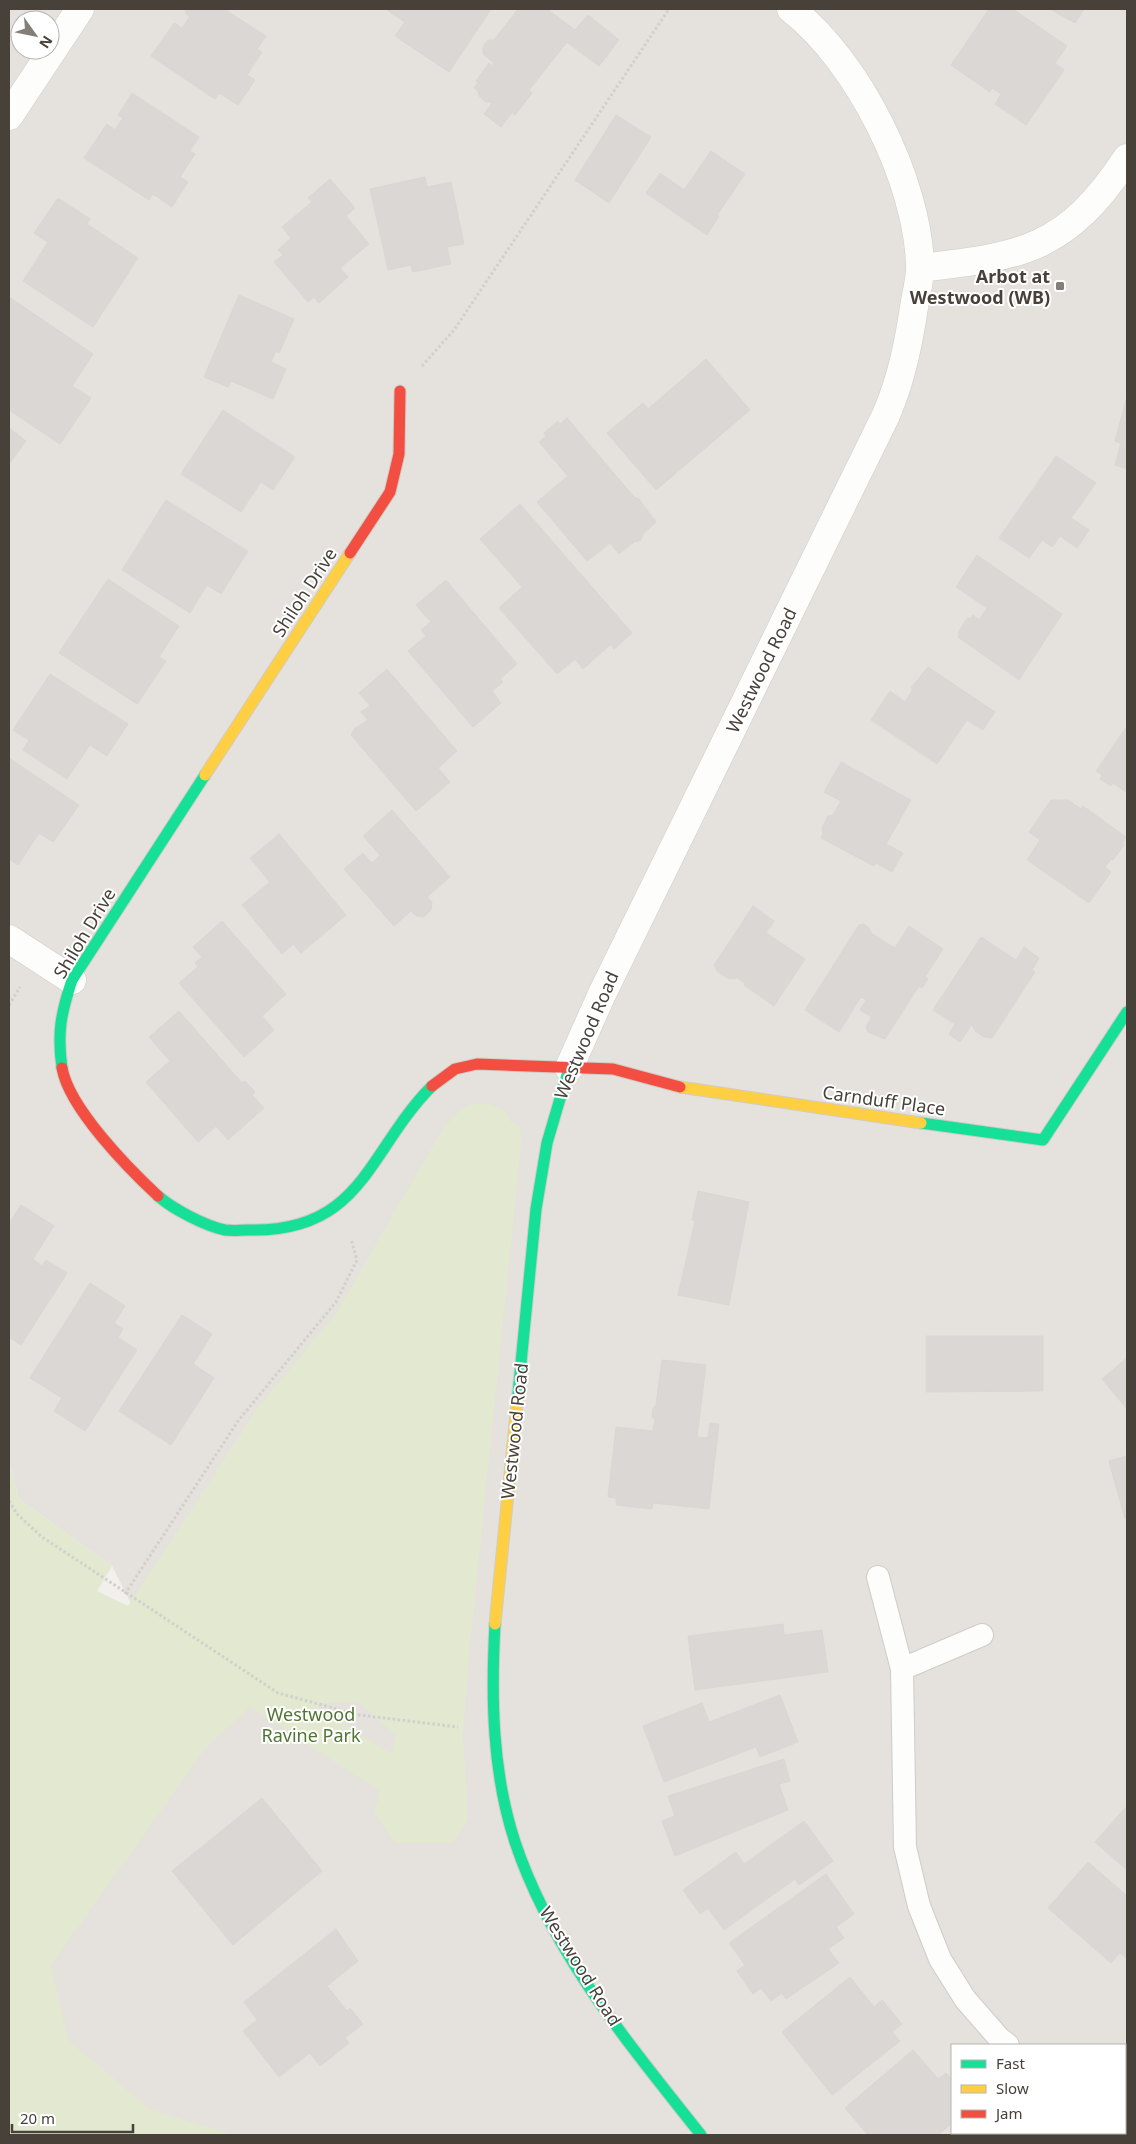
<svg xmlns="http://www.w3.org/2000/svg" width="1136" height="2144" viewBox="0 0 1136 2144" font-family="'Noto Sans',sans-serif">
<style>
.residential{fill:#e5e1dc;fill-rule:evenodd}
.green{fill:#e2e9d0;fill-rule:evenodd}
.building{fill:#dad7d4;stroke:#dad7d3}
.lines{fill:none;stroke-linecap:round;stroke-linejoin:round}
.lane-casing{stroke:#cfccc9;stroke-width:24}
.street-casing{stroke:#cfccc9;stroke-width:29}
.fast-casing{stroke:#d0ccc5;stroke-width:13}
.slow-casing{stroke:#d0ccc5;stroke-width:13}
.jam-casing{stroke:#d0ccc5;stroke-width:13}
.path{stroke:#d2d0cb;stroke-width:3;stroke-dasharray:2.5 2.5;stroke-linecap:butt}
.lane{stroke:#fdfdfc;stroke-width:22}
.street{stroke:#fdfdfc;stroke-width:28}
.fast{stroke:#16e098;stroke-width:11}
.slow{stroke:#ffcf43;stroke-width:11}
.jam{stroke:#f24e42;stroke-width:11}
.poi-dot{fill:#847e79;stroke:#fff;stroke-width:2}
.labels{text-anchor:middle;dominant-baseline:central;stroke-width:4;stroke-linejoin:round;paint-order:stroke}
.poi-label{font-size:18px;font-weight:bold;fill:#48413a;stroke:#fff;text-anchor:end}
.street-label{font-size:18px;fill:#48413a;stroke:#fff}
.park-label{font-size:18px;fill:#527432;stroke:#fff}
</style>
<rect width="100%" height="100%" fill="#f2f0ed"/>
<path class="residential" d="M 9,9 L 1127,9 L 1127,2135 L 124,2135 L 39,2036 L 9,1922 L 178,1696 L 112,1566 L 19,1499 L 9,1461 ZM 20,20 L 50,20 L 50,50 L 20,50 ZM 952,2045 L 1125,2045 L 1125,2133 L 952,2133 Z"/>
<path class="green" d="M 476,1103 L 489,1104 L 506,1111 L 510,1121 L 520,1126 L 521,1144 L 470,1645 L 463,1735 L 468,1820 L 452,1843 L 396,1843 L 374,1813 L 380,1791 L 250,1707 L 207,1746 L 51,1965 L 68,2040 L 151,2110 L 234,2135 L 9,2135 L 9,1461 L 19,1499 L 112,1566 L 97,1591 L 128,1606 L 259,1406 L 335,1315 L 444,1127 L 462,1108 ZM 358,1702 L 396,1735 L 391,1754 L 313,1704 Z
M 952,2129 L 952,2133 L 1061,2133 L 1060,2135 L 946,2135 Z"/>
<path class="building" d="M 187,9 L 224,9 L 266,36 L 257,49 L 262,52 L 247,75 L 255,80 L 238,105 L 219,93 L 215,99 L 151,56 L 174,23 L 182,28 L 190,17 L 185,13 Z
M 390,9 L 491,9 L 449,72 L 395,36 L 405,22 L 388,11 Z
M 518,9 L 547,9 L 575,30 L 588,15 L 619,40 L 599,66 L 567,42 L 529,90 L 532,93 L 515,115 L 512,113 L 501,127 L 484,114 L 493,102 L 486,102 L 479,96 L 478,91 L 474,88 L 478,83 L 476,81 L 489,63 L 492,66 L 494,63 L 483,54 L 483,46 L 488,40 L 494,40 Z
M 989,9 L 1013,9 L 1067,46 L 1055,63 L 1064,70 L 1026,125 L 995,104 L 1001,94 L 992,88 L 990,92 L 951,65 Z
M 1050,9 L 1084,9 L 1075,23 Z
M 132,93 L 199,137 L 190,151 L 195,154 L 180,177 L 188,182 L 172,207 L 153,194 L 149,200 L 84,158 L 107,124 L 115,130 L 123,118 L 118,115 Z
M 616,115 L 651,137 L 609,203 L 575,180 Z
M 711,151 L 745,174 L 717,215 L 719,216 L 707,235 L 646,193 L 660,173 L 684,190 Z
M 425,177 L 427,187 L 451,182 L 464,244 L 447,247 L 451,264 L 413,272 L 411,265 L 388,270 L 370,189 Z
M 330,179 L 355,208 L 346,216 L 369,244 L 340,268 L 348,277 L 319,303 L 314,297 L 308,302 L 274,262 L 283,255 L 278,250 L 291,238 L 282,227 L 312,202 L 308,198 Z
M 58,198 L 90,219 L 87,224 L 138,258 L 93,327 L 23,281 L 48,242 L 34,233 Z
M 239,295 L 294,319 L 279,353 L 276,351 L 271,362 L 286,369 L 273,399 L 231,381 L 228,387 L 204,377 Z
M 9,297 L 93,354 L 72,386 L 91,398 L 60,444 L 9,410 Z
M 706,359 L 750,410 L 656,490 L 607,433 L 643,403 L 648,409 Z
M 1127,396 L 1127,469 L 1115,465 L 1121,443 L 1115,441 Z
M 223,410 L 295,457 L 273,490 L 261,482 L 241,512 L 181,474 Z
M 567,418 L 634,497 L 639,499 L 656,522 L 643,534 L 641,540 L 634,542 L 619,554 L 610,543 L 587,561 L 537,502 L 568,476 L 539,442 L 546,436 L 544,433 L 558,421 L 560,424 Z
M 9,428 L 26,441 L 9,464 Z
M 1056,456 L 1096,483 L 1071,518 L 1089,530 L 1077,548 L 1060,536 L 1052,547 L 1042,540 L 1029,558 L 999,538 Z
M 166,500 L 248,551 L 221,594 L 207,585 L 190,613 L 122,570 Z
M 520,504 L 632,633 L 614,649 L 611,644 L 583,669 L 575,659 L 557,674 L 499,608 L 522,587 L 480,539 Z
M 977,555 L 1062,614 L 1019,680 L 958,637 L 960,634 L 958,633 L 968,617 L 970,619 L 973,615 L 979,620 L 987,608 L 956,587 Z
M 108,579 L 179,626 L 159,657 L 166,661 L 137,704 L 59,653 Z
M 446,580 L 517,664 L 500,679 L 503,682 L 492,691 L 501,703 L 473,727 L 408,651 L 426,636 L 421,630 L 431,622 L 416,605 Z
M 928,667 L 995,712 L 983,730 L 967,720 L 937,764 L 871,720 L 890,691 L 905,702 L 913,689 L 911,688 Z
M 387,669 L 457,751 L 438,768 L 450,782 L 416,811 L 351,735 L 354,729 L 368,720 L 361,712 L 370,706 L 359,693 Z
M 50,674 L 128,724 L 107,756 L 90,745 L 67,779 L 23,750 L 29,740 L 13,730 Z
M 1127,726 L 1127,793 L 1113,783 L 1111,786 L 1100,779 L 1102,775 L 1096,771 Z
M 9,758 L 79,805 L 53,842 L 39,833 L 18,865 L 9,859 Z
M 841,762 L 911,800 L 886,844 L 903,853 L 892,872 L 876,863 L 874,866 L 821,838 L 823,833 L 822,828 L 828,816 L 833,815 L 841,801 L 824,792 Z
M 1051,800 L 1068,800 L 1081,809 L 1083,806 L 1126,837 L 1122,844 L 1124,845 L 1113,860 L 1111,859 L 1105,867 L 1111,872 L 1089,903 L 1027,860 L 1040,840 L 1029,832 Z
M 392,810 L 450,877 L 427,897 L 432,902 L 431,910 L 424,917 L 416,916 L 411,911 L 394,926 L 344,869 L 363,853 L 372,863 L 380,855 L 363,836 Z
M 279,834 L 346,915 L 301,953 L 293,944 L 282,954 L 242,905 L 270,882 L 250,858 Z
M 753,906 L 774,921 L 766,933 L 805,959 L 774,1006 L 744,985 L 745,983 L 736,977 L 735,979 L 727,978 L 718,972 L 714,965 Z
M 222,921 L 286,994 L 262,1016 L 274,1030 L 244,1057 L 179,983 L 198,967 L 195,963 L 202,957 L 193,947 Z
M 864,924 L 869,928 L 871,933 L 895,948 L 909,926 L 943,949 L 925,977 L 928,979 L 922,988 L 919,986 L 885,1039 L 868,1032 L 866,1027 L 872,1017 L 860,1010 L 866,1000 L 861,997 L 839,1032 L 805,1010 L 859,925 Z
M 981,937 L 1016,960 L 1024,947 L 1039,958 L 1032,970 L 1035,972 L 992,1038 L 984,1037 L 975,1031 L 972,1024 L 960,1042 L 949,1034 L 955,1024 L 933,1010 Z
M 179,1011 L 242,1083 L 245,1081 L 255,1092 L 252,1095 L 264,1108 L 228,1140 L 216,1126 L 198,1142 L 146,1082 L 170,1061 L 149,1037 Z
M 698,1191 L 749,1202 L 729,1305 L 678,1295 L 695,1221 L 692,1220 Z
M 21,1205 L 54,1226 L 33,1259 L 42,1266 L 46,1260 L 67,1273 L 21,1345 L 9,1337 L 9,1224 Z
M 90,1283 L 125,1306 L 114,1323 L 123,1329 L 118,1337 L 137,1350 L 85,1431 L 54,1411 L 62,1398 L 30,1378 Z
M 182,1315 L 212,1334 L 193,1364 L 214,1378 L 171,1445 L 119,1411 Z
M 926,1336 L 1043,1336 L 1043,1391 L 926,1392 Z
M 1127,1358 L 1127,1409 L 1102,1379 Z
M 662,1360 L 706,1365 L 697,1437 L 708,1438 L 710,1423 L 719,1424 L 709,1509 L 653,1503 L 652,1509 L 616,1505 L 616,1498 L 608,1497 L 616,1427 L 653,1431 L 655,1420 L 652,1417 L 653,1408 L 656,1405 Z
M 1127,1456 L 1127,1518 L 1125,1519 L 1109,1461 Z
M 783,1624 L 784,1635 L 822,1630 L 828,1672 L 695,1690 L 688,1636 Z
M 780,1695 L 798,1742 L 760,1757 L 756,1747 L 664,1782 L 643,1726 L 702,1703 L 709,1722 Z
M 784,1759 L 790,1781 L 779,1784 L 788,1810 L 675,1856 L 662,1821 L 675,1816 L 668,1796 Z
M 262,1798 L 322,1871 L 233,1945 L 172,1871 Z
M 1127,1806 L 1127,1870 L 1095,1842 Z
M 804,1821 L 833,1861 L 799,1885 L 795,1879 L 724,1930 L 708,1908 L 700,1914 L 683,1890 L 736,1852 L 744,1864 Z
M 1088,1862 L 1127,1896 L 1127,1959 L 1120,1953 L 1111,1963 L 1048,1908 Z
M 826,1874 L 854,1914 L 836,1927 L 844,1938 L 828,1949 L 839,1963 L 786,1999 L 782,1993 L 771,2001 L 761,1988 L 753,1994 L 737,1971 L 745,1965 L 729,1943 Z
M 336,1929 L 358,1961 L 327,1986 L 347,2011 L 350,2008 L 363,2024 L 345,2038 L 349,2043 L 320,2066 L 310,2053 L 279,2077 L 243,2031 L 257,2020 L 244,2002 Z
M 850,1977 L 874,2007 L 882,2000 L 902,2024 L 892,2032 L 900,2041 L 832,2095 L 782,2032 Z
M 913,2050 L 938,2079 L 946,2073 L 952,2080 L 952,2123 L 938,2135 L 868,2135 L 845,2108 Z"/>
<g class="lines">
<g class="lane-casing">
<path id="lane" d="M 878,1577 L 902,1669 L 905,1847 L 919,1906 L 940,1959 L 965,1999 L 999,2038 L 1008,2045
M 902,1669 L 982,1635"/>
</g>
<g class="street-casing">
<path id="street" d="M 9,116 L 80,9
M 920,268 C 1024,256 1066,250 1127,158
M 9,939 L 72,980
M 569,1068 L 602,994 L 886,415 C 902,378 909,341 915,301 C 917,290 920,279 920,268 C 919,182 858,61 791,9
M 1125,2135 L 1127,2132"/>
</g>
<g class="fast-casing">
<path id="fast" d="M 62,1068 C 57,1033 61,1013 72,980 L 205,775
M 921,1123 L 1043,1140 L 1127,1012
M 158,1196 C 173,1209 205,1226 225,1230 C 233,1231 241,1230 248,1230 C 363,1233 368,1150 432,1086
M 517,1404 L 536,1209 L 547,1143 L 569,1068
M 495,1624 C 491,1697 492,1772 515,1842 C 552,1953 630,2045 701,2135"/>
</g>
<g class="slow-casing">
<path id="slow" d="M 205,775 L 350,553
M 680,1087 L 921,1123
M 495,1624 L 517,1404"/>
</g>
<g class="jam-casing">
<path id="jam" d="M 350,553 L 390,492 L 399,454 L 400,391
M 62,1068 C 69,1108 128,1168 158,1196
M 432,1086 L 455,1069 L 477,1064 L 613,1069 L 680,1087"/>
</g>
<path class="path" d="M 422,366 L 454,330 L 669,9
M 9,1005 L 20,987
M 9,1501 L 17,1514 L 42,1537 L 278,1693 L 359,1715 L 458,1727
M 125,1594 L 238,1421 L 336,1302 L 357,1260 L 351,1239"/>
<use href="#lane" class="lane"/>
<use href="#street" class="street"/>
<use href="#fast" class="fast"/>
<use href="#slow" class="slow"/>
<use href="#jam" class="jam"/>
</g>
<rect class="poi-dot" x="1055" y="281" width="10" height="10" rx="2.5"/>
<g class="labels">
<g class="poi-label">
<text x="1050" y="276">Arbot at<tspan x="1050" dy="21">Westwood (WB)</tspan></text>
</g>
<g class="street-label">
<text transform="translate(304 592) rotate(-57)">Shiloh Drive</text>
<text transform="translate(761 670) rotate(-64)">Westwood Road</text>
<text transform="translate(84 933) rotate(-59)">Shiloh Drive</text>
<text transform="translate(586 1035) rotate(-67)">Westwood Road</text>
<text transform="translate(884 1100) rotate(8)">Carnduff Place</text>
<text transform="translate(514 1431) rotate(-84)">Westwood Road</text>
<text transform="translate(581 1966) rotate(58)">Westwood Road</text>
</g>
<g class="park-label">
<text x="311" y="1714">Westwood<tspan x="311" dy="21">Ravine Park</tspan></text>
</g>
</g>
<rect width="1136" height="2144" fill="none" stroke="#48413a" stroke-width="20"/>
<rect x="951" y="2044" width="175" height="90" fill="#ffffff" stroke="#b6b3b0"/>
<rect x="961" y="2060" width="25" height="8" fill="#16e098" stroke="#b6b3b0"/>
<text x="996" y="2069" font-size="15" fill="#48413a">Fast</text>
<rect x="961" y="2085" width="25" height="8" fill="#ffcf43" stroke="#b6b3b0"/>
<text x="996" y="2094" font-size="15" fill="#48413a">Slow</text>
<rect x="961" y="2110" width="25" height="8" fill="#f24e42" stroke="#b6b3b0"/>
<text x="996" y="2119" font-size="15" fill="#48413a">Jam</text>
<g transform="translate(35 35) rotate(123)"><circle r="24" fill="#ffffff" stroke="#b6b3b0"/>
<path d="M0-4L9 19L0 12L-9 19Z" fill="#847e79"/>
<text y="-8" font-size="14" font-weight="bold" text-anchor="middle" fill="#48413a">N</text>
</g>
<path d="M12 2124v8h121v-8" fill="none" stroke="#48413a" stroke-width="2.5"/>
<text x="20" y="2124" font-size="15" fill="#48413a" stroke="#ffffff" stroke-width="4" paint-order="stroke">20 m</text>
</svg>
